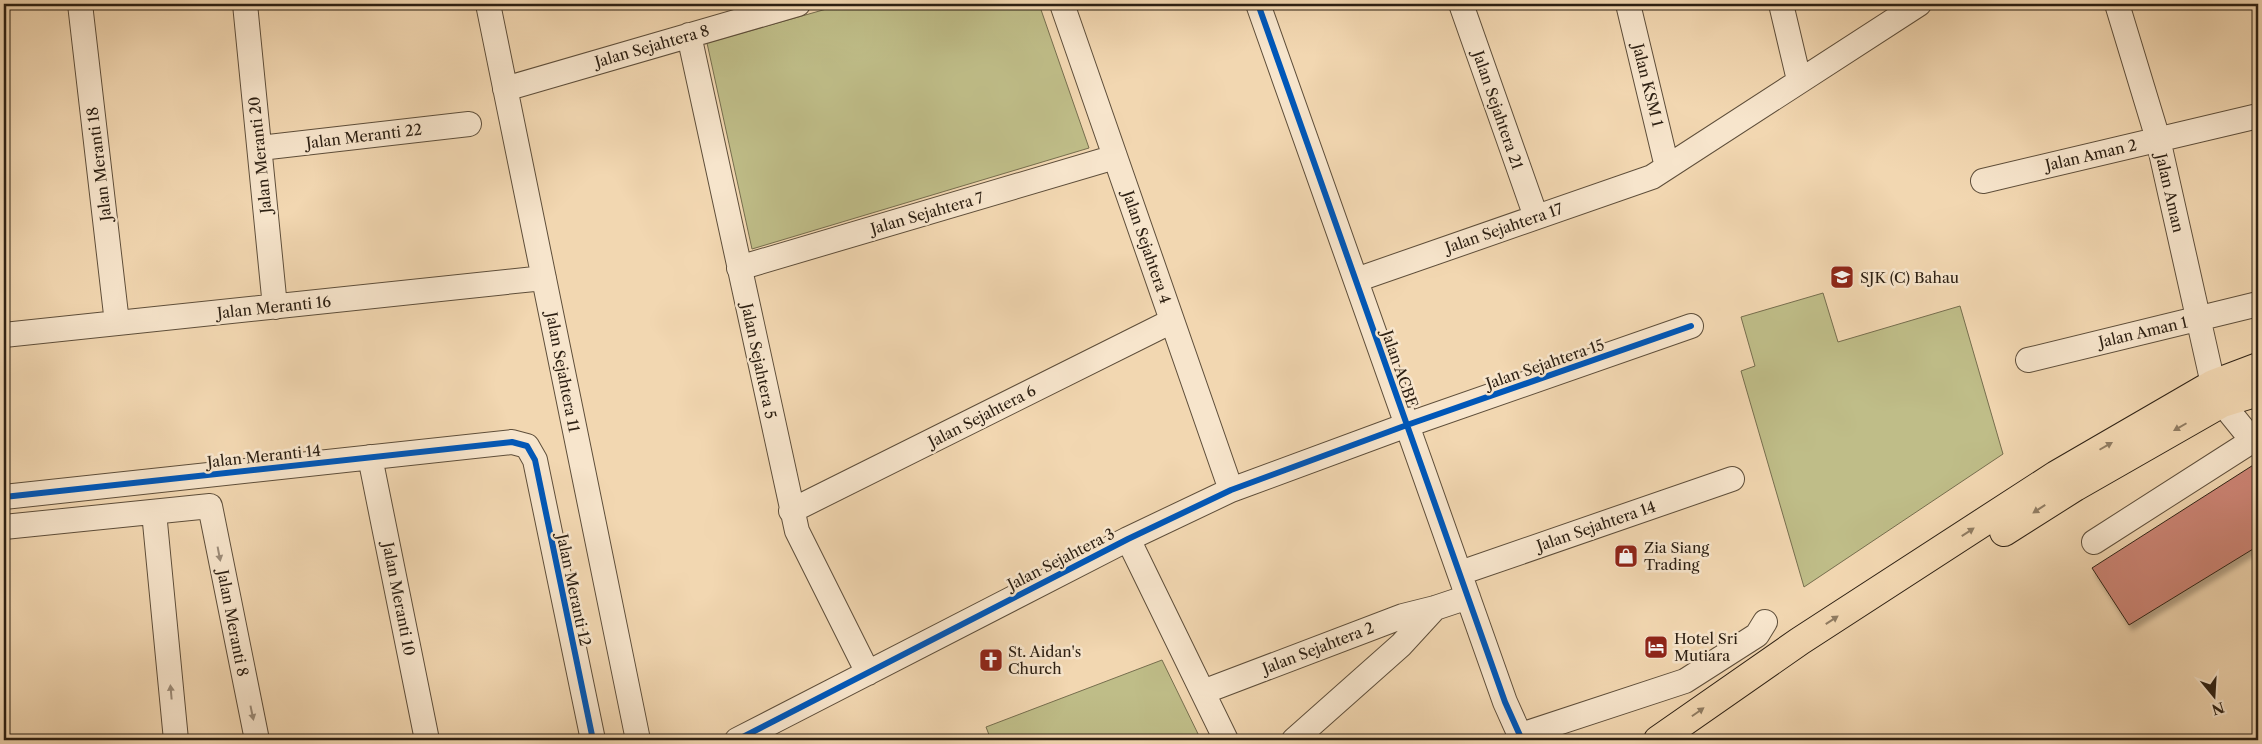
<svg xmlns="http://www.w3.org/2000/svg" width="2262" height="744" viewBox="0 0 2262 744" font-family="'Libre Caslon Text',serif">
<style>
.green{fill:#bfbd88;stroke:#766e4e}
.building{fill:#cd8474;stroke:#2d2013;filter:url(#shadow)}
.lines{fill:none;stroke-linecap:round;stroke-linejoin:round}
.minor-casing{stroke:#5e4e3a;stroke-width:26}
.major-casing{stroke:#2d2013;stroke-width:30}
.minor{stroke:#f7e5cc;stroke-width:24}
.major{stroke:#f2d7b1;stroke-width:28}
.cycleway-casing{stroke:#f7e5cc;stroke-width:9}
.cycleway{stroke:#0057b8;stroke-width:6}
.oneway{fill:#907c62}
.oneway2{fill:#9c8c79}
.labels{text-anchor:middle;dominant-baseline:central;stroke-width:5;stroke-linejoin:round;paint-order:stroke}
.street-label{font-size:15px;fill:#2d2013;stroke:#f7e5cc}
.poi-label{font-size:15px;fill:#2d2013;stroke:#f7e5cc;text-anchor:start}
</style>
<defs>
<filter id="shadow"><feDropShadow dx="3" dy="5.5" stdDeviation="2.5" flood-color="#0004"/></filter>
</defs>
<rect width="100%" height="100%" fill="#f2d7b1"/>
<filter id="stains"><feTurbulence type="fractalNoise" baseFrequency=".004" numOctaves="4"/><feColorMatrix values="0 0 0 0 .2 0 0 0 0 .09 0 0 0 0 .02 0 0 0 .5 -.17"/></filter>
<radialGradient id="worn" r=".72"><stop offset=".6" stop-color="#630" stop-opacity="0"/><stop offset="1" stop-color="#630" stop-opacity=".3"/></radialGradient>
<path class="green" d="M 844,4 L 1039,4 L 1089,148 L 752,249 L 707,43 Z
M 1823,293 L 1838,342 L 1960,306 L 2003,454 L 1804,587 L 1741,371 L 1755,366 L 1741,317 Z
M 1162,660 L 1201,740 L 991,740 L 986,727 Z"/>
<path class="building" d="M 2258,462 L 2258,546 L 2129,625 L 2092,568 Z"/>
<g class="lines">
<g class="minor-casing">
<path id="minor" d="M 80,4 L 117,323
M 245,4 L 275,307
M 488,4 L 638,740
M 1062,4 L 1231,490
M 1258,4 L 1505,702 L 1522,740
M 1461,4 L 1536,217
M 1628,4 L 1667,167
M 1781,4 L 1799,80
M 2117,4 L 2158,139 L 2213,384 L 2222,403 L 2252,440
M 689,35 L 797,531 L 868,673
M 505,89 L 798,4
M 260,148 L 469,124
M 1983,181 L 2258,116
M 739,268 L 1115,157
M 1356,280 L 1652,177 L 1919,4
M 4,335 L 544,278
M 2028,360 L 2258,304
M 370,457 L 427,740
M 4,497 L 512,442 L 527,446 L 535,460 L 593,740
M 791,511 L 1172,321
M 154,512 L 176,740
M 4,527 L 210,506 L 257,740
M 1128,539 L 1226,740
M 2094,542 L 2258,437
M 1460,573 L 1732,479
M 1203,692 L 1403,616 L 1435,608 L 1468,597
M 1521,735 L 1685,681 L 1757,635 L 1765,622
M 737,740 L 1128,539 L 1231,490 L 1407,425 L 1691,326
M 1294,740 L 1401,645 L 1435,608"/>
</g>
<g class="major-casing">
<path id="major" d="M 2004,532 L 2075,487 L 2222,403 L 2258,392
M 1658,740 L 1800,641 L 2056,475 L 2213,384 L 2258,367"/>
</g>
<use href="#minor" class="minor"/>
<use href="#major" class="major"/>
<g class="cycleway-casing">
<path id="cycleway" d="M 1258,4 L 1505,702 L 1522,740
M 4,497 L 512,442 L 527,446 L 535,460 L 593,740
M 737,740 L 1128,539 L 1231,490 L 1407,425 L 1691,326"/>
</g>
<use href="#cycleway" class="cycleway"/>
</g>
<defs><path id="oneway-solid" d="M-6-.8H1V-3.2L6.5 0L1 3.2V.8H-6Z" transform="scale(1.25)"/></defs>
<g class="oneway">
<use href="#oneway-solid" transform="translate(2180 427) rotate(150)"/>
<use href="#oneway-solid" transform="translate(2106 446) rotate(-30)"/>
<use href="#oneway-solid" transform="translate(2039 509) rotate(147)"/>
<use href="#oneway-solid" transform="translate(1968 532) rotate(-33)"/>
<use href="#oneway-solid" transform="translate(1832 620) rotate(-33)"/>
<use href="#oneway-solid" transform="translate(1698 712) rotate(-35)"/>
</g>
<g class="oneway2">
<use href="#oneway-solid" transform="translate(219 554) rotate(79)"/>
<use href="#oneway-solid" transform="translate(171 692) rotate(-95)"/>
<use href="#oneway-solid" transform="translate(252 713) rotate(78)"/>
</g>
<defs>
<g id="school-square" transform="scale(1.25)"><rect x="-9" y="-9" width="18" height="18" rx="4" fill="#8f2418" stroke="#f7e5cc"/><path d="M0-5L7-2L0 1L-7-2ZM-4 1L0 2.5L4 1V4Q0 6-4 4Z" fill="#fff"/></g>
<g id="shop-square" transform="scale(1.25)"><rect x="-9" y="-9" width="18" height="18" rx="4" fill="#8f2418" stroke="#f7e5cc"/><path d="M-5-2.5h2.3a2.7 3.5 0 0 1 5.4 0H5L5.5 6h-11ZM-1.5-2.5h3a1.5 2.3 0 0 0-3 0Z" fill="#fff"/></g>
<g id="hotel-square" transform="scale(1.25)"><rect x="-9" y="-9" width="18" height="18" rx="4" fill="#8f2418" stroke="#f7e5cc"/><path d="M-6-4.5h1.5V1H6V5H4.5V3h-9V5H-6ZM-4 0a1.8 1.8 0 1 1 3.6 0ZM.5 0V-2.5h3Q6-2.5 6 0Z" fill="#fff"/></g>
<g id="church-square" transform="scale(1.25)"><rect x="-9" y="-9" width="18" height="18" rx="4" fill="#8f2418" stroke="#f7e5cc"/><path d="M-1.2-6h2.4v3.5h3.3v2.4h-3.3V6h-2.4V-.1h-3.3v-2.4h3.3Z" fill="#fff"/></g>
</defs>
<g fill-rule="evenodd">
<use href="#school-square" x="1842" y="277"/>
<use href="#shop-square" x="1626" y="556"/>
<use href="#hotel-square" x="1656" y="647"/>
<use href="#church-square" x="991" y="660"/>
</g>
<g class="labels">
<g class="street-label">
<text transform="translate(652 46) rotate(-16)">Jalan Sejahtera 8</text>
<text transform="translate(1648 85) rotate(76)">Jalan KSM 1</text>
<text transform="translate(1498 110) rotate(71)">Jalan Sejahtera 21</text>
<text transform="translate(364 136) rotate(-7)">Jalan Meranti 22</text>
<text transform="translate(260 155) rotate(-96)">Jalan Meranti 20</text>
<text transform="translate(2091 155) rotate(-13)">Jalan Aman 2</text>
<text transform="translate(99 164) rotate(-97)">Jalan Meranti 18</text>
<text transform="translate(2170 193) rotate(77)">Jalan Aman</text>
<text transform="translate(927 213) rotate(-16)">Jalan Sejahtera 7</text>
<text transform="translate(1504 228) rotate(-19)">Jalan Sejahtera 17</text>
<text transform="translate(1147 247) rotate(71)">Jalan Sejahtera 4</text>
<text transform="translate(274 307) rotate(-6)">Jalan Meranti 16</text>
<text transform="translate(2143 332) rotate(-13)">Jalan Aman 1</text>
<text transform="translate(759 361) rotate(78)">Jalan Sejahtera 5</text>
<text transform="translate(1545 364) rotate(-19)">Jalan Sejahtera 15</text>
<text transform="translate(1400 369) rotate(71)">Jalan ACBE</text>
<text transform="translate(563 372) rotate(79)">Jalan Sejahtera 11</text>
<text transform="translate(982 416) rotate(-27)">Jalan Sejahtera 6</text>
<text transform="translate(264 456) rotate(-6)">Jalan Meranti 14</text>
<text transform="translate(1596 526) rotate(-19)">Jalan Sejahtera 14</text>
<text transform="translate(1061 559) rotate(-27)">Jalan Sejahtera 3</text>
<text transform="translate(574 590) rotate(78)">Jalan Meranti 12</text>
<text transform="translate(399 599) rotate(79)">Jalan Meranti 10</text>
<text transform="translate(233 623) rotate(79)">Jalan Meranti 8</text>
<text transform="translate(1318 648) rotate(-21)">Jalan Sejahtera 2</text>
</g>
<g class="poi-label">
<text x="1860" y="277">SJK (C) Bahau</text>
<text x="1644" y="547">Zia Siang<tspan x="1644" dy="17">Trading</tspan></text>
<text x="1674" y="638">Hotel Sri<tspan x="1674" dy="17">Mutiara</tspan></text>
<text x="1008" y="651">St. Aidan's<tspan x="1008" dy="17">Church</tspan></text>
</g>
</g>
<rect width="2262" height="744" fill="none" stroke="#f2d7b1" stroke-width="20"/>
<rect x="5" y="5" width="2252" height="734" fill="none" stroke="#2d2013" stroke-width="2.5"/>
<rect x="10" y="10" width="2242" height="724" fill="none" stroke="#2d2013"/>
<g transform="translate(2214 696) rotate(162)" stroke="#f7e5cc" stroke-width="4" paint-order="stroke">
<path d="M0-4L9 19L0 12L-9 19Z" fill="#2d2013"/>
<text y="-8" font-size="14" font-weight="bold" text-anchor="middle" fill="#2d2013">N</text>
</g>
<rect width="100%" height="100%" filter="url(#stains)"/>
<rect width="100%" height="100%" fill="url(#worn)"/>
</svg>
